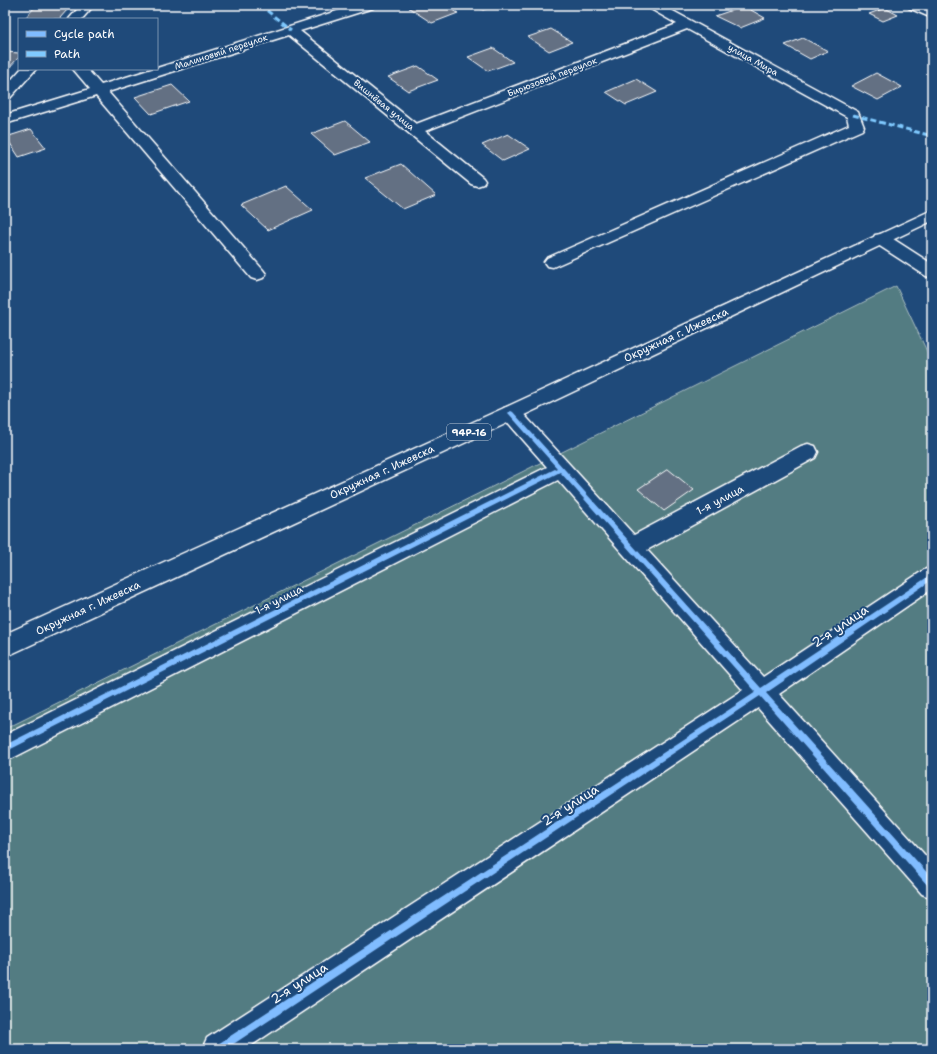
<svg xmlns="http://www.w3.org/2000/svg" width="937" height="1054" viewBox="0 0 937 1054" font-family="'Shantell Sans',sans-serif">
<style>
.green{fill:#537b82;stroke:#a9bdc0}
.building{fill:#647083;stroke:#fff}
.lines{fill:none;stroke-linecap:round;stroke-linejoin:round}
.street-casing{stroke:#fff;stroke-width:3}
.primary-casing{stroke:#fff;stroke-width:3}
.street{fill:#1f4a7a;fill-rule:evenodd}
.primary{fill:#1f4a7a;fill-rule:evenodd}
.quiet{stroke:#80caff;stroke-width:3;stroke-dasharray:6 3;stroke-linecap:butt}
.cycleway-casing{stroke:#1f4a7a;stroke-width:2}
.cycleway{fill:#80bcff;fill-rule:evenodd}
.labels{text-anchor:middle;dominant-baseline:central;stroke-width:4;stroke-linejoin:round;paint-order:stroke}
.far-street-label{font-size:9px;fill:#fff;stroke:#1f4a7a}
.shield{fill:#1f4a7a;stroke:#bcc9d7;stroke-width:1}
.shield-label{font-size:10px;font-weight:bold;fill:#fff}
.street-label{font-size:11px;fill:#fff;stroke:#1f4a7a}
.near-street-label{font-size:13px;fill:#fff;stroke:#1f4a7a}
</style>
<rect width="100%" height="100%" fill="#1f4a7a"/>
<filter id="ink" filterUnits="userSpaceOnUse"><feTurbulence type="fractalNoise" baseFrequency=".025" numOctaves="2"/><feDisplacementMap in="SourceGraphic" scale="8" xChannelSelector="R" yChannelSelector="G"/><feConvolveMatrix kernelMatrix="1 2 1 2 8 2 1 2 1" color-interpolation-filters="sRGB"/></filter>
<g filter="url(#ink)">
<path class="green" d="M 896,286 L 932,362 L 932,1049 L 5,1049 L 5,729 Z"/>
<path class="building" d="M 417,5 L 445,5 L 458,13 L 432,23 L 409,8 Z
M 474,5 L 497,5 L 483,10 Z
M 36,6 L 68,9 L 59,19 L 24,19 Z
M 744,6 L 765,18 L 740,28 L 715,16 Z
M 885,8 L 898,15 L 883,21 L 869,14 Z
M 551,29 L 572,42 L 549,51 L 528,37 Z
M 803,38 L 828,51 L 810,59 L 785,45 Z
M 493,48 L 513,62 L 488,71 L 468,57 Z
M 5,52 L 19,53 L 19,57 L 5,72 Z
M 418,66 L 438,80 L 408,91 L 388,77 Z
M 876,73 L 902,87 L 878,100 L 851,86 Z
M 636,79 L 657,92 L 626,105 L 606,92 Z
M 172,85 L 189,101 L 151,114 L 135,97 Z
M 345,121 L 370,142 L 335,155 L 311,134 Z
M 31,129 L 46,148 L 19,157 L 6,137 Z
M 508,134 L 530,149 L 503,161 L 482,145 Z
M 401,164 L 436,195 L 403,209 L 365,178 Z
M 286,186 L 313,210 L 268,230 L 241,205 Z
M 668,469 L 694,490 L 664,511 L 638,489 Z"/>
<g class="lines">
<g class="street-casing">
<path id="street" d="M 81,5 L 94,5 L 82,19 L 69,19 Z
M 356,5 L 375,5 L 373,8 L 300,31 L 416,124 L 677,24 L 649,8 L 647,5 L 662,5 L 858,112 L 864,127 L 862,130 L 553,267 L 547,266 L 544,262 L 547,258 L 849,125 L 847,117 L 687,29 L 425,131 L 483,178 L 485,181 L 483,184 L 477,186 L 471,184 L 289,35 L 108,92 L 263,270 L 266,274 L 263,278 L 257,280 L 251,278 L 96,96 L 5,124 L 5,115 L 90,89 L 73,69 L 87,69 L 101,85 L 152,69 L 157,69 L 157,68 Z
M 907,5 L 923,5 L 932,9 L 932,18 L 909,8 Z
M 21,69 L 36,69 L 10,98 L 5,99 L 5,87 Z
M 881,234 L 887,235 L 932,264 L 932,278 L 926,276 L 875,243 L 873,239 L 875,235 Z
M 511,406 L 518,408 L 634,535 L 801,446 L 808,444 L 815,446 L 818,452 L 815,458 L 647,550 L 763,677 L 924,570 L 932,567 L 932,589 L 779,694 L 932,863 L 932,898 L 922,894 L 758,708 L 246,1049 L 202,1049 L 207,1038 L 743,690 L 558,480 L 5,762 L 5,735 L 547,467 L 504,418 L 501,413 L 504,408 Z"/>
</g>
<g class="primary-casing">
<path id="primary" d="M 932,210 L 932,221 L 518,418 L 5,657 L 5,634 L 504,408 Z"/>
</g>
<use href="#street" class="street"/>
<use href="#primary" class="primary"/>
<path class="quiet" d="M 260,5 L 291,30
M 853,115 L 932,136"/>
<g class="cycleway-casing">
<path id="cycleway" d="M 511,411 L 513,412 L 761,688 L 932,574 L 932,580 L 766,693 L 932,878 L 932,888 L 929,887 L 760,696 L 226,1049 L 214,1049 L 215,1046 L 756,692 L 560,472 L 5,752 L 5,745 L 557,468 L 509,414 L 508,413 L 509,412 Z"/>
</g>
<use href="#cycleway" class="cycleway"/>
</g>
</g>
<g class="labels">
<g class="far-street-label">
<text transform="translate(221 52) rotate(-18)">Малиновый переулок</text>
<text transform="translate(753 60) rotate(29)">улица Мира</text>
<text transform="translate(552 77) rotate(-21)">Бирюзовый переулок</text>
<text transform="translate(384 105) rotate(39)">Вишнёвая улица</text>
</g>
<rect class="shield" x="447" y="424" width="44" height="16" rx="3"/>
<g class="shield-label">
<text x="469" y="432">94Р-16</text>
</g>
<g class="street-label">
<text transform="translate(676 335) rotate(-25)">Окружная г. Ижевска</text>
<text transform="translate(382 472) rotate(-25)">Окружная г. Ижевска</text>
<text transform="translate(720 500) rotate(-28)">1-я улица</text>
<text transform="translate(279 600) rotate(-27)">1-я улица</text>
<text transform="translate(88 608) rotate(-25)">Окружная г. Ижевска</text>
</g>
<g class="near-street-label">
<text transform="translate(840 626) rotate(-34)">2-я улица</text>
<text transform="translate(570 805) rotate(-33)">2-я улица</text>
<text transform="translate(299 983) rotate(-33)">2-я улица</text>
</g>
</g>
<rect width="937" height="1054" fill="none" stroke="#1f4a7a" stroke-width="20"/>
<rect x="10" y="10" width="917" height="1034" fill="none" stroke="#fff" stroke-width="1.5" filter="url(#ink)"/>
<rect x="18" y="18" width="140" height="52" fill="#1f4a7a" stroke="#7992af"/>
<rect x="26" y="31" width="20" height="6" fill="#80bcff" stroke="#7992af"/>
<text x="54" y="38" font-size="12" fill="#ffffff">Cycle path</text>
<rect x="26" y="51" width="20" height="6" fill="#80caff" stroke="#7992af"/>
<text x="54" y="58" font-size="12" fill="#ffffff">Path</text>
</svg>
